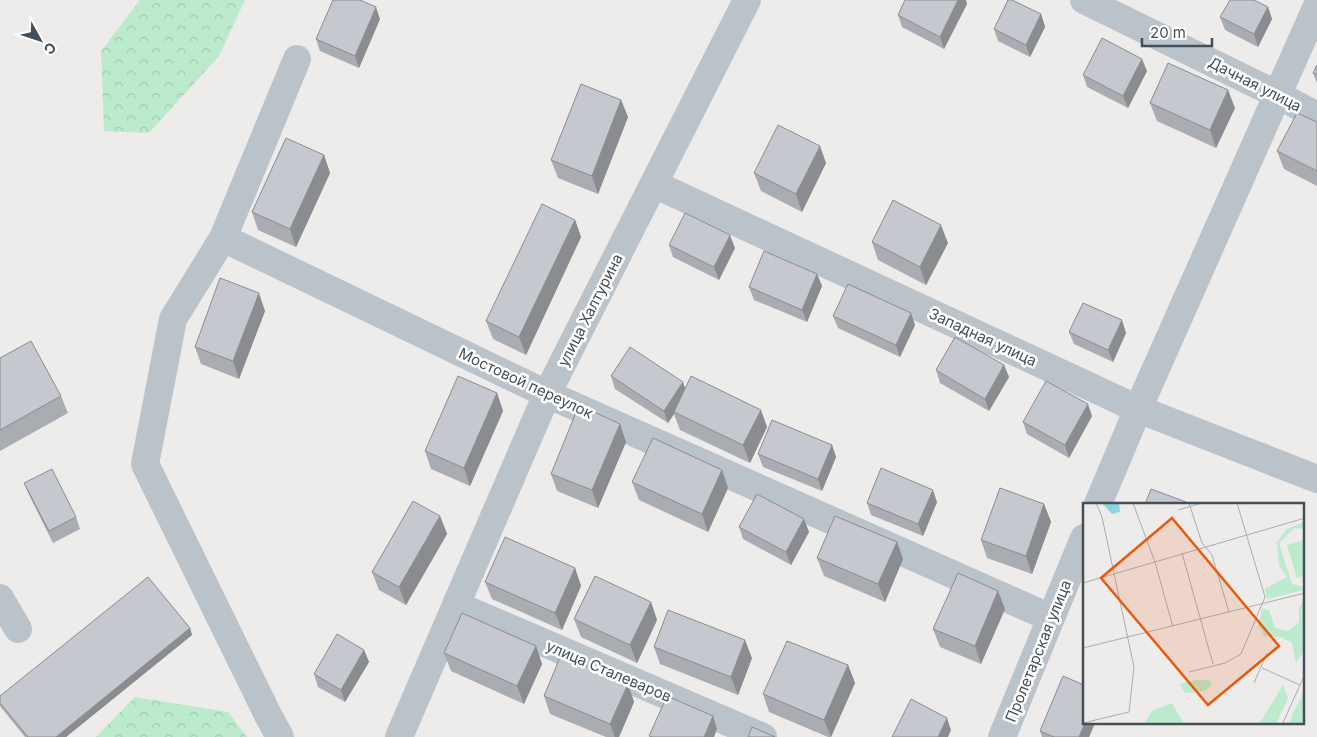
<svg xmlns="http://www.w3.org/2000/svg" width="1317" height="737" viewBox="0 0 1317 737" font-family="Inter,sans-serif">
<style>
.forest{fill:url(#forest-crowns)}
.lines{fill:none;stroke-linecap:round;stroke-linejoin:round}
.minor{stroke:#bac3ca;stroke-width:28}
.wall{fill:#a9acb1}
.shaded-wall{fill:#8a8c90}
.building{fill:#c5c8ce;stroke:#8a8c90}
.labels{text-anchor:middle;dominant-baseline:central;stroke-width:5;stroke-linejoin:round;paint-order:stroke}
.street-label{font-size:15px;fill:#454f57;stroke:#fff}
.inset-road{fill:none;stroke:#aaadb0;stroke-width:1}
.view{fill:#e8590c;fill-opacity:0.15;stroke:#e8590c;stroke-width:2.5}
.inset-edge{fill:none;stroke:#454f57;stroke-width:2.5}
</style>
<defs>
<pattern id="forest-crowns" width="20" height="18" patternUnits="userSpaceOnUse" patternTransform="scale(1.25)"><rect width="20" height="18" fill="#bbeacc"/><path d="M2 6a3 3 0 1 1 6 0M12 15a3 3 0 1 1 6 0" fill="none" stroke="#a2cab1"/></pattern>
</defs>
<rect width="100%" height="100%" fill="#eeebeb"/>
<path class="forest" d="M 140,0 L 245,0 L 219,56 L 149,133 L 104,131 L 101,51 Z
M 135,697 L 228,712 L 247,737 L 96,737 Z"/>
<g class="lines">
<path class="minor" d="M 1084,0 L 1278,95 L 1317,116
M 654,184 L 1138,409 L 1317,479
M 223,238 L 547,394 L 1051,618
M 1098,504 L 1138,409 L 1317,6
M 0,598 L 18,629
M 456,605 L 763,737
M 280,737 L 268,715 L 145,464 L 173,319 L 223,238 L 297,59
M 399,737 L 547,394 L 747,0
M 1002,737 L 1084,538"/>
</g>
<path class="wall" d="M 967,4 L 944,49 L 902,27 L 898,15 Z
M 1268,7 L 1272,19 L 1258,47 L 1225,30 L 1220,17 Z
M 1041,14 L 1045,27 L 1030,57 L 998,41 L 994,29 Z
M 380,19 L 359,68 L 320,51 L 316,39 Z
M 1317,65 L 1317,83 L 1313,73 Z
M 1147,71 L 1128,108 L 1087,87 L 1083,75 Z
M 621,100 L 628,117 L 598,194 L 558,178 L 551,160 Z
M 1150,103 L 1235,108 L 1216,148 L 1157,121 Z
M 1317,122 L 1317,186 L 1284,169 L 1277,151 Z
M 324,155 L 330,173 L 296,247 L 258,230 L 252,212 Z
M 826,163 L 802,212 L 761,191 L 754,173 Z
M 575,220 L 581,237 L 526,355 L 493,339 L 486,321 Z
M 872,242 L 948,243 L 926,285 L 878,260 Z
M 669,245 L 735,248 L 719,280 L 673,257 Z
M 817,274 L 822,286 L 807,322 L 754,300 L 749,287 Z
M 265,311 L 239,379 L 201,364 L 195,347 Z
M 833,316 L 915,325 L 900,357 L 838,328 Z
M 1069,332 L 1126,333 L 1113,362 L 1074,344 Z
M 0,358 L 61,396 L 68,413 L 0,451 Z
M 1004,365 L 1009,377 L 989,411 L 940,383 L 936,370 Z
M 611,376 L 685,389 L 767,427 L 750,463 L 680,430 L 674,414 L 668,423 L 615,389 Z
M 497,393 L 503,411 L 470,486 L 431,469 L 425,451 Z
M 1092,416 L 1069,458 L 1027,434 L 1023,422 Z
M 620,424 L 626,442 L 598,508 L 557,491 L 551,474 Z
M 832,445 L 836,457 L 822,491 L 763,467 L 758,454 Z
M 722,470 L 728,488 L 708,532 L 639,500 L 632,482 Z
M 24,483 L 76,517 L 80,529 L 53,543 L 29,495 Z
M 937,502 L 923,536 L 871,515 L 867,503 Z
M 1044,504 L 1051,522 L 1032,574 L 987,558 L 981,540 Z
M 440,516 L 447,534 L 406,605 L 379,590 L 372,572 Z
M 804,519 L 809,532 L 791,565 L 743,539 L 739,527 Z
M 897,542 L 903,559 L 885,602 L 824,576 L 817,558 Z
M 575,568 L 581,586 L 562,630 L 492,599 L 485,582 Z
M 998,591 L 1005,609 L 981,664 L 940,647 L 933,629 Z
M 651,602 L 657,620 L 637,663 L 581,637 L 574,619 Z
M 190,628 L 192,635 L 66,737 L 25,737 L 0,706 L 0,696 Z
M 536,646 L 542,664 L 524,704 L 451,671 L 444,653 Z
M 654,647 L 752,658 L 738,695 L 660,664 Z
M 364,650 L 369,662 L 345,702 L 318,687 L 314,674 Z
M 848,665 L 855,683 L 831,737 L 828,737 L 769,712 L 763,694 Z
M 628,684 L 634,702 L 619,737 L 606,737 L 550,714 L 544,696 Z
M 1095,723 L 1089,737 L 1042,737 L 1040,731 Z"/>
<path class="shaded-wall" d="M 958,0 L 966,0 L 967,4 L 944,49 L 940,37 Z
M 376,7 L 380,19 L 359,68 L 355,56 Z
M 1268,7 L 1272,19 L 1258,47 L 1254,34 Z
M 1041,14 L 1045,27 L 1030,57 L 1026,45 Z
M 1142,59 L 1147,71 L 1128,108 L 1123,96 Z
M 1228,90 L 1235,108 L 1216,148 L 1210,130 Z
M 621,100 L 628,117 L 598,194 L 592,176 Z
M 820,146 L 826,163 L 802,212 L 796,194 Z
M 324,155 L 330,173 L 296,247 L 290,229 Z
M 575,220 L 581,237 L 526,355 L 519,337 Z
M 941,225 L 948,243 L 926,285 L 920,267 Z
M 730,235 L 735,248 L 719,280 L 714,267 Z
M 817,274 L 822,286 L 807,322 L 802,310 Z
M 259,293 L 265,311 L 239,379 L 233,361 Z
M 911,313 L 915,325 L 900,357 L 896,345 Z
M 1122,320 L 1126,333 L 1113,362 L 1108,350 Z
M 1004,365 L 1009,377 L 989,411 L 985,399 Z
M 683,382 L 687,394 L 674,412 L 674,414 L 668,423 L 664,411 Z
M 497,393 L 503,411 L 470,486 L 464,468 Z
M 1088,404 L 1092,416 L 1069,458 L 1065,445 Z
M 761,410 L 767,427 L 750,463 L 743,445 Z
M 620,424 L 626,442 L 598,508 L 592,490 Z
M 832,445 L 836,457 L 822,491 L 818,479 Z
M 722,470 L 728,488 L 708,532 L 702,514 Z
M 933,490 L 937,502 L 923,536 L 918,524 Z
M 1044,504 L 1051,522 L 1032,574 L 1026,556 Z
M 440,516 L 447,534 L 406,605 L 399,587 Z
M 804,519 L 809,532 L 791,565 L 786,552 Z
M 897,542 L 903,559 L 885,602 L 878,584 Z
M 575,568 L 581,586 L 562,630 L 555,613 Z
M 998,591 L 1005,609 L 981,664 L 975,646 Z
M 651,602 L 657,620 L 637,663 L 630,645 Z
M 190,628 L 192,635 L 66,737 L 56,737 Z
M 745,640 L 752,658 L 738,695 L 731,677 Z
M 536,646 L 542,664 L 524,704 L 517,686 Z
M 364,650 L 369,662 L 345,702 L 341,690 Z
M 848,665 L 855,683 L 831,737 L 824,720 Z
M 628,684 L 634,702 L 619,737 L 615,737 L 610,724 Z
M 713,716 L 717,729 L 714,737 L 704,737 Z
M 947,718 L 951,730 L 948,737 L 938,737 Z
M 1085,723 L 1095,723 L 1089,737 L 1079,737 Z"/>
<path class="building" d="M 333,0 L 360,0 L 376,7 L 355,56 L 316,39 Z
M 905,0 L 958,0 L 940,37 L 898,15 Z
M 1008,0 L 1012,0 L 1041,14 L 1026,45 L 994,29 Z
M 1230,0 L 1254,0 L 1268,7 L 1254,34 L 1220,17 Z
M 1102,38 L 1142,59 L 1123,96 L 1083,75 Z
M 1168,63 L 1228,90 L 1210,130 L 1150,103 Z
M 1317,65 L 1317,74 L 1313,73 Z
M 581,84 L 621,100 L 592,176 L 551,160 Z
M 1297,113 L 1317,122 L 1317,171 L 1277,151 Z
M 778,125 L 820,146 L 796,194 L 754,173 Z
M 286,138 L 324,155 L 290,229 L 252,212 Z
M 893,200 L 941,225 L 920,267 L 872,242 Z
M 542,204 L 575,220 L 519,337 L 486,321 Z
M 685,213 L 730,235 L 714,267 L 669,245 Z
M 764,251 L 817,274 L 802,310 L 749,287 Z
M 220,278 L 259,293 L 233,361 L 195,347 Z
M 848,284 L 911,313 L 896,345 L 833,316 Z
M 1083,303 L 1122,320 L 1108,350 L 1069,332 Z
M 955,337 L 1004,365 L 985,399 L 936,370 Z
M 31,341 L 61,396 L 0,430 L 0,358 Z
M 630,347 L 683,382 L 664,411 L 611,376 Z
M 458,376 L 497,393 L 464,468 L 425,451 Z
M 691,376 L 761,410 L 743,445 L 674,412 Z
M 1046,381 L 1088,404 L 1065,445 L 1023,422 Z
M 579,405 L 620,424 L 592,490 L 551,474 Z
M 772,420 L 832,445 L 818,479 L 758,454 Z
M 653,438 L 722,470 L 702,514 L 632,482 Z
M 881,468 L 933,490 L 918,524 L 867,503 Z
M 52,469 L 76,517 L 49,531 L 24,483 Z
M 1000,488 L 1044,504 L 1026,556 L 981,540 Z
M 1151,489 L 1186,502 L 1185,504 L 1145,504 Z
M 757,494 L 804,519 L 786,552 L 739,527 Z
M 413,501 L 440,516 L 399,587 L 372,572 Z
M 835,516 L 897,542 L 878,584 L 817,558 Z
M 505,537 L 575,568 L 555,613 L 485,582 Z
M 958,573 L 998,591 L 975,646 L 933,629 Z
M 595,576 L 651,602 L 630,645 L 574,619 Z
M 148,577 L 190,628 L 56,737 L 28,737 L 0,703 L 0,696 Z
M 668,610 L 745,640 L 731,677 L 654,647 Z
M 462,613 L 536,646 L 517,686 L 444,653 Z
M 337,634 L 364,650 L 341,690 L 314,674 Z
M 787,641 L 848,665 L 824,720 L 763,694 Z
M 561,655 L 628,684 L 610,724 L 544,696 Z
M 1063,676 L 1084,685 L 1085,723 L 1079,737 L 1054,737 L 1040,731 Z
M 667,696 L 713,716 L 704,737 L 653,737 L 649,736 Z
M 911,699 L 947,718 L 938,737 L 892,737 Z
M 752,727 L 775,737 L 748,737 Z"/>
<g class="labels">
<g class="street-label">
<text transform="translate(1255 84) rotate(27)">Дачная улица</text>
<text transform="translate(590 310) rotate(-63)">улица Халтурина</text>
<text transform="translate(983 337) rotate(25)">Западная улица</text>
<text transform="translate(526 383) rotate(25)">Мостовой переулок</text>
<text transform="translate(1038 651) rotate(-68)">Пролетарская улица</text>
<text transform="translate(609 671) rotate(23)">улица Сталеваров</text>
</g>
</g>
<g transform="translate(1083 503)">
<rect width="221" height="221" fill="#eeebeb"/>
<path d="M 221,19 L 221,26 L 211,25 L 196,40 L 209,81 L 221,84 L 221,87 L 184,96 L 182,86 L 204,74 L 196,63 L 194,39 L 204,26 ZM 221,97 L 221,148 L 213,160 L 209,140 L 198,134 L 181,133 L 175,123 L 179,106 L 186,107 L 192,125 L 205,128 L 216,119 L 216,105 ZM 112,177 L 126,177 L 129,182 L 122,188 L 102,190 L 97,181 ZM 200,182 L 205,195 L 193,221 L 176,221 ZM 221,189 L 221,221 L 206,221 L 211,208 ZM 89,200 L 101,221 L 61,221 L 69,208 Z" fill="#bbeacc"/>
<path d="M 221,37 L 221,73 L 214,75 L 204,42 Z" fill="#bbeacc"/>
<path d="M 19,0 L 36,0 L 37,9 L 29,11 Z" fill="#8bd4e4"/>
<path class="inset-road" d="M 50,0 L 72,59 L 90,124M 106,0 L 119,40 L 129,52 L 146,109M 95,7 L 119,0M 99,50 L 130,161M 0,80 L 222,15M 0,145 L 222,90M 179,165 L 217,182M 106,169 L 142,160 L 158,151 L 182,94 L 154,0M 171,180 L 184,150M 0,220 L 46,209 L 51,164 L 19,14 L 13,0M 199,222 L 222,171"/>
<path class="view" d="M 89,15 L 196,143 L 125,202 L 18,75 Z"/>
<rect width="221" height="221" class="inset-edge"/>
</g>
<g transform="translate(40 40) rotate(130)" stroke="#ffffff" stroke-width="4" paint-order="stroke">
<path d="M0-4L9 19L0 12L-9 19Z" fill="#454f57"/>
<text y="-8" font-size="14" font-weight="bold" text-anchor="middle" fill="#454f57">С</text>
</g>
<path d="M1142 38v8h70v-8" fill="none" stroke="#454f57" stroke-width="2.5"/>
<text x="1150" y="38" font-size="15" fill="#454f57" stroke="#ffffff" stroke-width="4" paint-order="stroke">20 m</text>
</svg>
